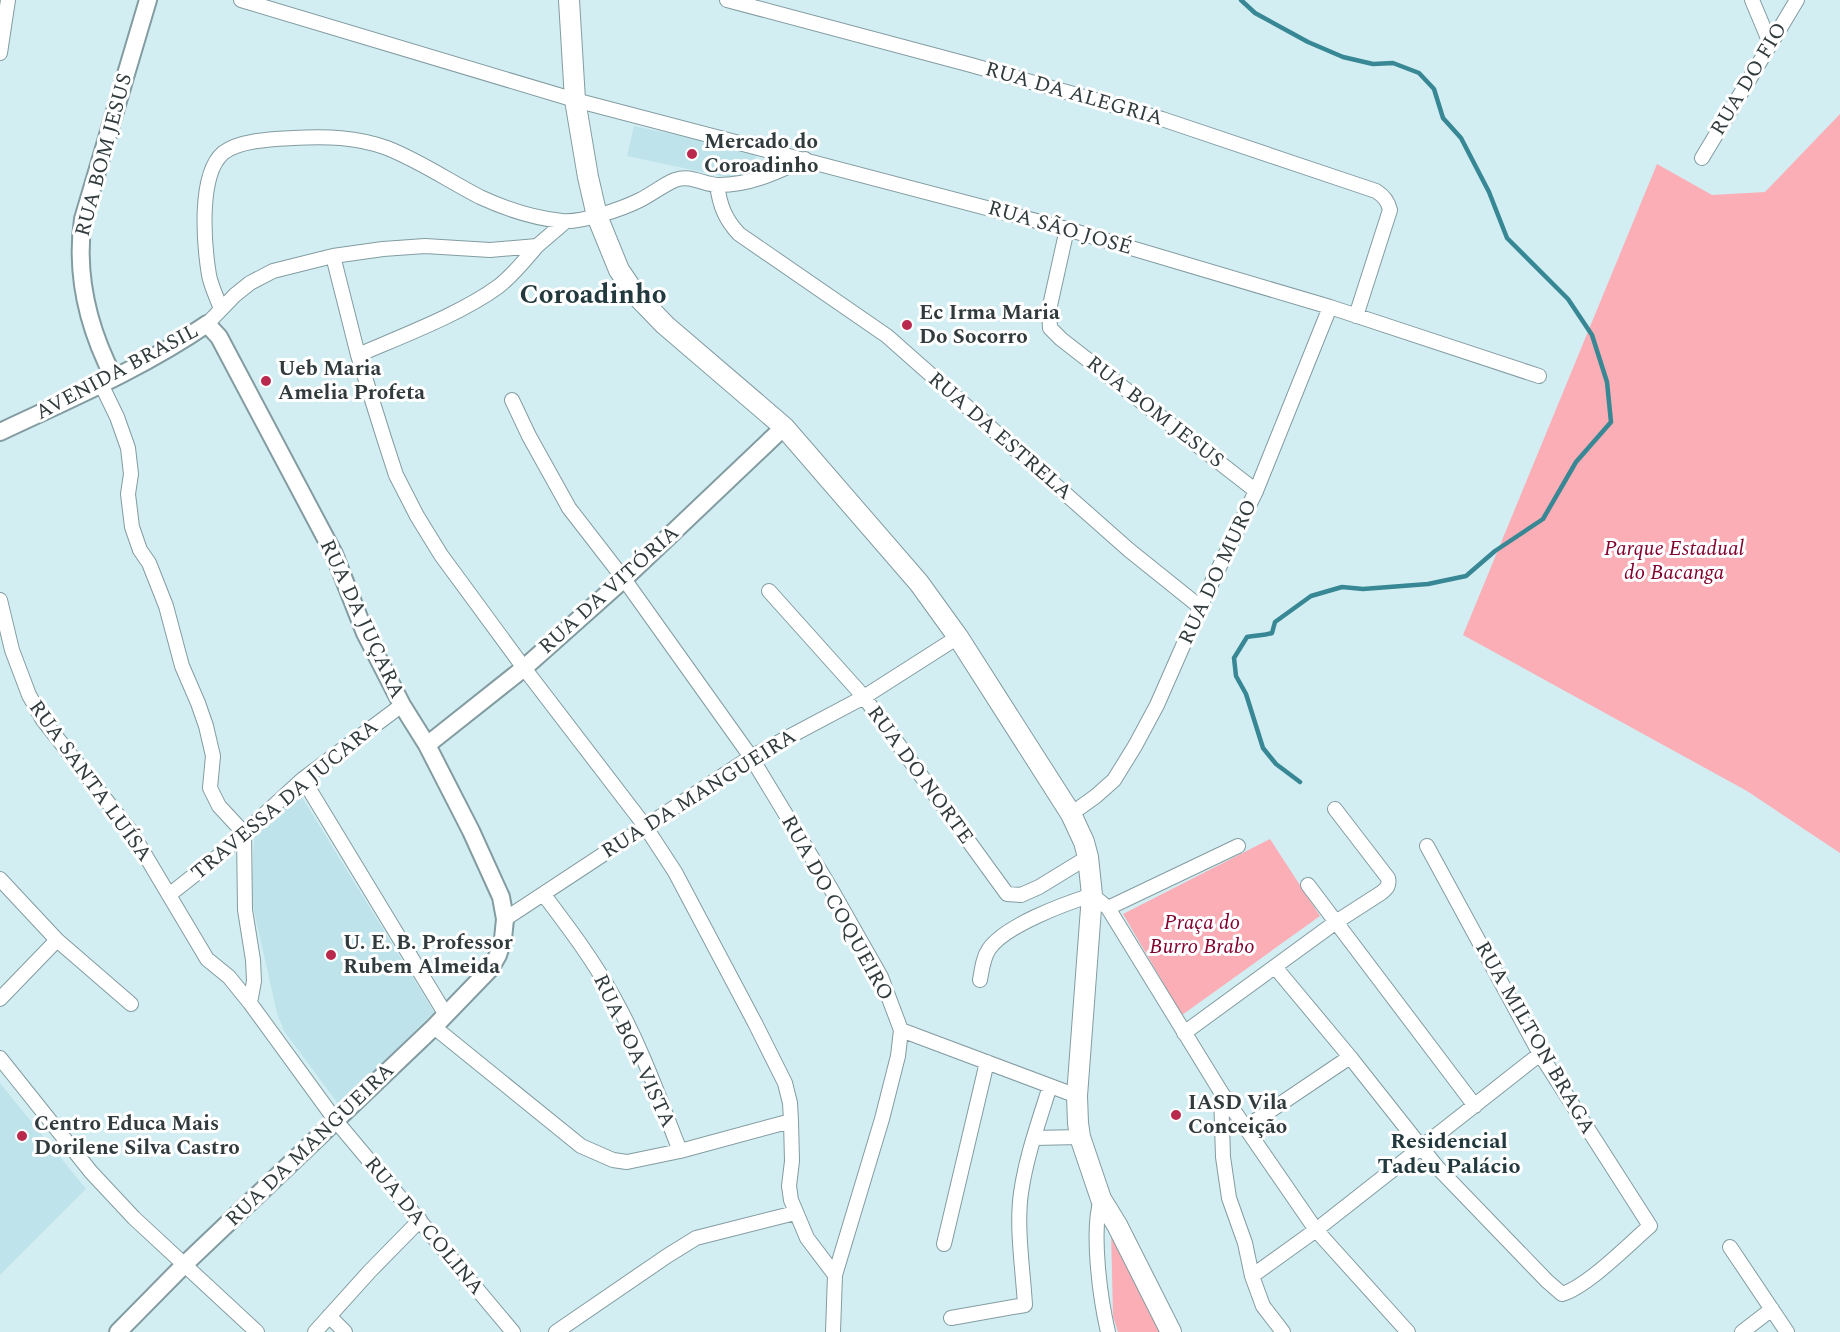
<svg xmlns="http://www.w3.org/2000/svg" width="1840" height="1332" viewBox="0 0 1840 1332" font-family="Spectral,serif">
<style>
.built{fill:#bee3ea}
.green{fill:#fbaeb6}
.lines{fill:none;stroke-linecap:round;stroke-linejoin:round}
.stream{stroke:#378794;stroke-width:4.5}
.minor-casing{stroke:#839ca1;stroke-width:16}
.tertiary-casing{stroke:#839ca1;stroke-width:20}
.secondary-casing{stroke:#839ca1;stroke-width:22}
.minor{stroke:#fff;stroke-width:14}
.tertiary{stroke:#fff;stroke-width:16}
.secondary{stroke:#fff;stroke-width:20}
.poi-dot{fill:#b9294d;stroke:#fff;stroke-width:2}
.labels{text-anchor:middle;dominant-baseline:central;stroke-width:6;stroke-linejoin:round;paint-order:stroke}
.street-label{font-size:21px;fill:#313b3d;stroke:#fff}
.poi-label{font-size:21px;font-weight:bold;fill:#313b3d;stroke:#fff;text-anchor:start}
.park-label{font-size:21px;font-style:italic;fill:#82012e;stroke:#fff}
.neighbourhood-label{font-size:22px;font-weight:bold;fill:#22393d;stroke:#fff}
.district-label{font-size:27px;font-weight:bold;fill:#22393d;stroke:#fff}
</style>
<rect width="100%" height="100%" fill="#d2eef3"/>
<path class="built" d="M 634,126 L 757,152 L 753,172 L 735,179 L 627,156 Z
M 300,794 L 434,1012 L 339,1105 L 284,1031 L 277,1013 L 251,898 L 254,835 Z
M 0,1083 L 86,1189 L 0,1275 Z"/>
<path class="green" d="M 1840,114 L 1840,853 L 1747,791 L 1463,635 L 1657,164 L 1712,195 L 1765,192 Z
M 1270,839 L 1320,916 L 1182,1015 L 1123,914 Z
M 1111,1229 L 1160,1332 L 1118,1332 L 1113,1316 Z"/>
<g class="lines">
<path class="stream" d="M 1241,0 L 1255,13 L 1308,42 L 1343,57 L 1373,64 L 1393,63 L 1419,73 L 1434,89 L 1443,118 L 1461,138 L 1489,192 L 1507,238 L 1568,299 L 1592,335 L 1607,382 L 1611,422 L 1576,462 L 1543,519 L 1495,551 L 1466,576 L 1428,584 L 1363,589 L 1342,587 L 1311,596 L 1275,622 L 1272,633 C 1263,636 1256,635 1247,637 L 1234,658 L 1236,676 L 1246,694 L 1263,748 L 1276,764 L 1300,782"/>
<g class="minor-casing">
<path id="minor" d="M 241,0 L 575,100 L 1067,229 L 1330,307 L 1539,376
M 727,0 L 971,65 L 1162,119 L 1376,191 C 1384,196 1388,201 1390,210 L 1356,316
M 1752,0 L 1770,43
M 0,53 L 8,0
M 1702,158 L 1797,0
M 717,185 C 720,206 725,219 739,234 L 887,336 L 1129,550 L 1200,607
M 1067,229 L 1049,310 L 1050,328 L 1061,339 L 1256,491
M 333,256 L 358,355 L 384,438 L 396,475 L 417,516 L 441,555 L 524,668 L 645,826 L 675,872 L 755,1023 L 785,1083 L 790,1103 L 791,1121 L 792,1161 L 789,1186 L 791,1200 L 807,1238 L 835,1275
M 221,309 C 217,298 211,286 209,275 C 204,244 198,175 223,153 C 239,140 274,139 293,138 C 326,136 357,137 387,148 C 420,161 449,181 480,197 C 506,209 533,218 562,221 C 581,223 622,209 640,200 C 652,194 663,185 675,180 C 692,174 703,185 719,185 C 751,185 777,172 805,159
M 207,324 L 235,295 L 250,283 L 273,271 L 333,256 L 383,249 L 425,246 L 490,250 L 537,246 L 565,222
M 358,355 C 402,336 461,314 499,286 C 513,275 525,260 537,246
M 101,384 L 117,417 L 128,448 L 131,474 L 128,494 L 132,527 L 140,550 L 149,563 L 166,606 L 182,666 L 198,703 L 206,726 L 213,756 L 210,788 L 219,806 L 244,833 L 245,910 L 253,960 L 254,981 L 250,1003
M 512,400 L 529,436 L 569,508 L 624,579 L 751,757 L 831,889 L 881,977 L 901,1030 L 898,1056 L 882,1119 L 835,1275 L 833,1332
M 769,591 L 864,697 L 1007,894 L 1021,895 L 1039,887 L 1088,857
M 0,600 L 12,650 L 29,695 L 43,720 L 132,833 L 207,959 L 229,977 L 250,1003 L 336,1121 L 513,1332
M 303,779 L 446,1015
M 1071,814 L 1096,796 L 1114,780 L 1135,746 L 1157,705 L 1200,607 L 1256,491 L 1330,307
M 0,879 L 57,940 L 131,1004
M 1308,885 L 1475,1106
M 169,895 L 221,854 L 303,779 L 402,705
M 544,895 C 569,928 594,961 614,998 C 641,1046 660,1100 680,1151
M 1108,908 L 1238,846
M 505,919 L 751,757 L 864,697 L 958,637
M 1275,967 L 1350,1057 L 1437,1167 L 1547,1281 L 1562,1294 C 1587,1287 1629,1244 1650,1226 L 1540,1054 L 1427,846
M 980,980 C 982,969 983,958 989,949 C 1006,925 1064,904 1092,895 L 1108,908 L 1221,1092 L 1316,1230 L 1408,1332
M 0,999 L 57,940
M 434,1027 L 581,1146 L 613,1160 L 627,1162 L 680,1151 L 791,1121
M 901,1030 L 1077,1096
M 1184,1033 L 1336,922 L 1381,893 C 1386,889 1390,886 1388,878 L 1335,809
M 0,1058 L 91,1172 L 134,1218 L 257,1332
M 1221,1092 L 1223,1157 L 1229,1198 L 1245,1243 L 1252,1276 L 1263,1306 L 1283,1332
M 1246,1127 L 1350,1057
M 1034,1138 L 1080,1137
M 1101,1199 C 1091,1231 1100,1298 1108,1332
M 944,1244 L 987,1062
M 1730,1247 L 1787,1332
M 1252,1276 L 1316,1230 L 1540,1054
M 329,1316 L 345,1332
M 951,1318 L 1025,1305 C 1023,1270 1016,1227 1021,1193 C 1026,1157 1039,1121 1050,1086
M 315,1332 L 370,1271 L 420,1220
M 556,1332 L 667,1256 L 696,1238 L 795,1213
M 1742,1332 L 1772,1309"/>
</g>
<g class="tertiary-casing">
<path id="tertiary" d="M 114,378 C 88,328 75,275 83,219 L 148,0
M 0,432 C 70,399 143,368 207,324 L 219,337 L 334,554 L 365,633 L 402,705 L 427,745 L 471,831 L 501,897 L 505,919 L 503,939 L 498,955 L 490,969 L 434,1027 L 185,1264 L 118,1332
M 427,745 L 524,668 L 624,579 L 784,427"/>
</g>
<g class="secondary-casing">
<path id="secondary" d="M 569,0 L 575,100 L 588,177 L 597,216 L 619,270 L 636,295 L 665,325 L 784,427 L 919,583 L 958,637 L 1071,814 L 1084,842 L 1088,857 L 1092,895 L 1077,1096 L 1078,1123 L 1080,1137 L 1101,1199 L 1117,1225 L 1171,1332"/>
</g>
<use href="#minor" class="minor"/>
<use href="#tertiary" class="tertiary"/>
<use href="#secondary" class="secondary"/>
</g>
<g class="poi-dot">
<circle cx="692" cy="154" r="6"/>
<circle cx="907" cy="325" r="6"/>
<circle cx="266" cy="381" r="6"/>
<circle cx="331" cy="955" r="6"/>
<circle cx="1176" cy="1115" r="6"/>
<circle cx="22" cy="1136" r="6"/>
</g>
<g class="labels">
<g class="street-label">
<text transform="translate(1749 79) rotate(-59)">RUA DO FIO</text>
<text transform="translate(1074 94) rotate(16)">RUA DA ALEGRIA</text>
<text transform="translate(104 155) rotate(-75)">RUA BOM JESUS</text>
<text transform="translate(1060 228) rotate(16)">RUA SÃO JOSÉ</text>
<text transform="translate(117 372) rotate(-28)">AVENIDA BRASIL</text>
<text transform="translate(1155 412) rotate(38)">RUA BOM JESUS</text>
<text transform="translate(1000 436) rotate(41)">RUA DA ESTRELA</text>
<text transform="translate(1218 572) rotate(-65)">RUA DO MURO</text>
<text transform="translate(609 590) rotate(-42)">RUA DA VITÓRIA</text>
<text transform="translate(362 619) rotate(65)">RUA DA JUÇARA</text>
<text transform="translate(920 775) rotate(54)">RUA DO NORTE</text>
<text transform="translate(90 781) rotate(54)">RUA SANTA LUÍSA</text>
<text transform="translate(699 794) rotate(-32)">RUA DA MANGUEIRA</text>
<text transform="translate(285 800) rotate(-40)">TRAVESSA DA JUCARA</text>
<text transform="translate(837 908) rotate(61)">RUA DO COQUEIRO</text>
<text transform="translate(1535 1038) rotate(60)">RUA MILTON BRAGA</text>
<text transform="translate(634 1051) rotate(65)">RUA BOA VISTA</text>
<text transform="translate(310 1145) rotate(-44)">RUA DA MANGUEIRA</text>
<text transform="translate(424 1226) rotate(50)">RUA DA COLINA</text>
</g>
<g class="poi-label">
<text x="704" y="142">Mercado do<tspan x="704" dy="24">Coroadinho</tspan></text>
<text x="919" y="313">Ec Irma Maria<tspan x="919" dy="24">Do Socorro</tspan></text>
<text x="278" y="369">Ueb Maria<tspan x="278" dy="24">Amelia Profeta</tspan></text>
<text x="343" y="943">U. E. B. Professor<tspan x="343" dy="24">Rubem Almeida</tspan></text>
<text x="1188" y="1103">IASD Vila<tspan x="1188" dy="24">Conceição</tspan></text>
<text x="34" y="1124">Centro Educa Mais<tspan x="34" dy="24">Dorilene Silva Castro</tspan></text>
</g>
<g class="park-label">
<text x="1674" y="549">Parque Estadual<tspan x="1674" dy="24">do Bacanga</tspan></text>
<text x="1202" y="923">Praça do<tspan x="1202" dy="24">Burro Brabo</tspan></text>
</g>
<g class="neighbourhood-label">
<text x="1449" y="1141">Residencial<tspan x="1449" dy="25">Tadeu Palácio</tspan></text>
</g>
<g class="district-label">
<text x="593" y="295">Coroadinho</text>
</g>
</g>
</svg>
